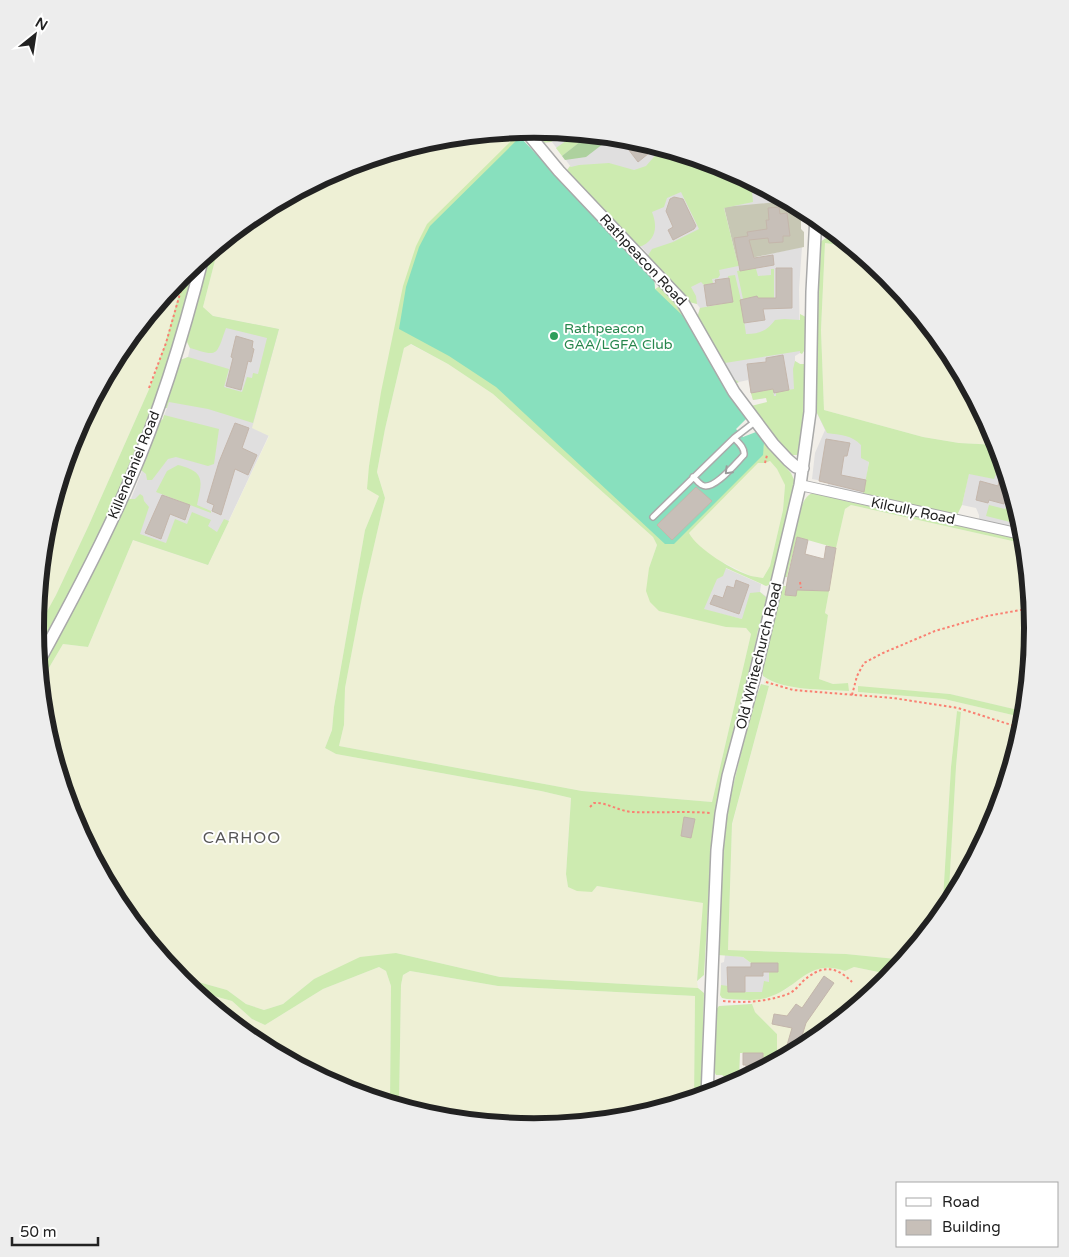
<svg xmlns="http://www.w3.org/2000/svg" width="1069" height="1257" viewBox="0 0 1069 1257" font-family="'Varela Round',sans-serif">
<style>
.residential{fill:#e0dfdf}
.construction{fill:#c7c7b4}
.farmland{fill:#eef0d5}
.grass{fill:#cdebb0;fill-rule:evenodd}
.forest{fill:#add19e}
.pitch{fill:#88e0be}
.building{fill:#c7bfb8;stroke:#c4b6ab}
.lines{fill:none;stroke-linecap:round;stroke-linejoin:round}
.service-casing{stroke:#a9a9a9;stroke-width:8}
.minor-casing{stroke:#a9a9a9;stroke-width:12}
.tertiary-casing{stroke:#a9a9a9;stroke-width:14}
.path{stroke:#fa8072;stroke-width:2;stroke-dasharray:2.5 2.5;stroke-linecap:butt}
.service{stroke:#fff;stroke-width:5}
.minor{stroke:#fff;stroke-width:10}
.tertiary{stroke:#fff;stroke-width:11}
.oneway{stroke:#9c9c9c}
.leisure-dot{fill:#2e9e5b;stroke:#fff;stroke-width:2}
.labels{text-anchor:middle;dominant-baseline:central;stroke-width:4;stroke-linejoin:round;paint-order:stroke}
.street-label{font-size:14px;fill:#222;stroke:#fff}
.leisure-label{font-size:14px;fill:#27864d;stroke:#fff;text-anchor:start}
.quarter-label{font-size:16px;letter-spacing:1px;fill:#555;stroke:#fff}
.rim{fill:none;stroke:#222;stroke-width:6}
</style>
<rect width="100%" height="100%" fill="#f2efe9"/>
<path class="residential" d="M 535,129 L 632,139 L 726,167 L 788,201 L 724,208 L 737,261 L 802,247 L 799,289 L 800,353 L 795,356 L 795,361 L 800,364 L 801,392 L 753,400 L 748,380 L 739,382 L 734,379 L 698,315 L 700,308 L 697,304 L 691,302 L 637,242 L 571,167 L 552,142 L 543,142 Z
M 198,313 L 279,329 L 269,435 L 208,565 L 133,540 L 131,499 L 167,408 L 182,360 L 188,357 L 190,348 L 188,343 Z
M 817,413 L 874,428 L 864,494 L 828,488 L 828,482 L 812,479 L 815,453 L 825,430 Z
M 974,449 L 1001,453 L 1023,529 L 979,519 L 979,515 L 976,508 L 962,505 Z
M 716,564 L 761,584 L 760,592 L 767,597 L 762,624 L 660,599 Z
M 725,955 L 743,957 L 751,963 L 778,963 L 800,978 L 750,1000 L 727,999 L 727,997 L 721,992 L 721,963 L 724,962 Z"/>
<path class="construction" d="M 788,201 L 805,210 L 805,215 L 801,217 L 801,229 L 804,232 L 804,247 L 737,261 L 724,207 Z"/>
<path class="farmland" d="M 514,131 L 520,137 L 430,226 L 369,466 L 379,496 L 365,530 L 334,707 L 332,730 L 325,748 L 336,754 L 541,791 L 571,798 L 566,873 L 568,887 L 592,892 L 597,886 L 704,903 L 697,981 L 698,988 L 500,977 L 396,953 L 314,979 L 283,1004 L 264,1010 L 246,1004 L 227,990 L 177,976 L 119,906 L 73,819 L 45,726 L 40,683 L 63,644 L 88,647 L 133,540 L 208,565 L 269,436 L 252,428 L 279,329 L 213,316 L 203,307 L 219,245 L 257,213 L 344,167 L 437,139 Z
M 825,243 L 853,247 L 888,276 L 950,351 L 996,438 L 998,445 L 959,443 L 923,437 L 824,410 L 821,330 Z
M 185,272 L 165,344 L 150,387 L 88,527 L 56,595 L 35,633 L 45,531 L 73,437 L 119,351 Z
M 410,344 L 448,364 L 493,394 L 653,537 L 657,545 L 649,568 L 726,627 L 746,628 L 751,634 L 712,802 L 582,791 L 339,746 L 344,725 L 345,688 L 362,597 L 385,498 L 377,472 L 385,429 L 404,348 Z
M 770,461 L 777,469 L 785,484 L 783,510 L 770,566 L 763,578 L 751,576 L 714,558 L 692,540 L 689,533 L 758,462 L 765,463 Z
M 851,505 L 1026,544 L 1034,629 L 1026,712 L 950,694 L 859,687 L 858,692 L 944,699 L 1025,718 L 1024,726 L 996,820 L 948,908 L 956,767 L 961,712 L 957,711 L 951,767 L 942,916 L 906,960 L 846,954 L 728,950 L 732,825 L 769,686 L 764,684 L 765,678 L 782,685 L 813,689 L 848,691 L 848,683 L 833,684 L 819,679 L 828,615 L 825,613 L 836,547 L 845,509 Z
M 379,967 L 386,971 L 391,986 L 390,1104 L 343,1090 L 257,1044 L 192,990 L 232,1001 L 252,1019 L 265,1025 L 323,989 Z
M 820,967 L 836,968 L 845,971 L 854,967 L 893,975 L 887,982 L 812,1044 L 777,1062 L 777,1034 L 755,1012 L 750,1000 L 767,998 L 785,990 L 804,975 Z
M 410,971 L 498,986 L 695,996 L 694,1100 L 632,1118 L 534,1128 L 437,1118 L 399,1107 L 401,985 L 403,975 Z"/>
<path class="grass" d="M 535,129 L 565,132 L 551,142 L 541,143 L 529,130 Z
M 577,133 L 590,134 L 562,156 L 556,148 Z
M 517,135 L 654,278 L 655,289 L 660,286 L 674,296 L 718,373 L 447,321 L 763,450 L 764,443 L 791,473 L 795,482 L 773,580 L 769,585 L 766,586 L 726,568 L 723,576 L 717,579 L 704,609 L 742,619 L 750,593 L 760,592 L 768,599 L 762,624 L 758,630 L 753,658 L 727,757 L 716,809 L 712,837 L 704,975 L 697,981 L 703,903 L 597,886 L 592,892 L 577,891 L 568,887 L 566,874 L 571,798 L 541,791 L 336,754 L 325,748 L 332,730 L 334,707 L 365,530 L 379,496 L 367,489 L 369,466 L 381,392 L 403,286 L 416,246 L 427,224 ZM 411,344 L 448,364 L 493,394 L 653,537 L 657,545 L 649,568 L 646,591 L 650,602 L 659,611 L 726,627 L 746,628 L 751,634 L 712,802 L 582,791 L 339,746 L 344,725 L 345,688 L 362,598 L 385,498 L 377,472 L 385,429 L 404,348 ZM 770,461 L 777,469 L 785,485 L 783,510 L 770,566 L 763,578 C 759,577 755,577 751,576 C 734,571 697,549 689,533 L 758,463 L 765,463 Z
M 655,146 L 726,167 L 751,180 L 753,202 L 724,208 L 737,261 L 753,258 L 758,276 L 771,275 L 771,269 L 774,269 L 774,298 L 772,298 L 772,302 L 742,307 L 746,334 C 759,334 767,331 775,320 L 784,319 L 800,320 L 800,314 L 806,317 L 806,348 L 802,354 L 800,353 L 800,351 L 725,363 L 734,379 L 739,382 L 735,384 L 696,316 L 698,315 L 700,308 L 722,304 L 722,299 L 732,294 L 728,276 L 735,275 L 741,300 L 743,299 L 737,271 L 744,270 L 743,265 L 719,270 L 720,275 L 718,278 L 712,279 L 713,283 L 704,285 L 701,282 L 691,287 L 696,296 L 697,304 L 689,302 L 647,257 L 652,249 L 673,242 L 699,229 L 681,192 L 667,198 L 664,207 L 652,212 C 658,227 656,241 639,247 L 568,173 L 567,170 L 570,166 L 571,167 L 579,165 L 609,163 L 634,170 L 646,166 L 659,151 Z
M 826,238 L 846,241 L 853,247 L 825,243 L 821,330 L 824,410 L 923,437 L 959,443 L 998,445 L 1003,462 L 1001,462 L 994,479 L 969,474 L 962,505 L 957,515 L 863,494 L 869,462 L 861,458 L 861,445 C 852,435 840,435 827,433 L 817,413 L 816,366 L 817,290 L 820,242 Z
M 219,245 L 203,307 L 213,316 L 279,329 L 253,423 L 208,409 L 169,402 L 167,408 L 164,408 L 180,360 L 188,357 L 229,369 L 224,387 L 242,392 L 247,377 L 252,378 L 253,373 L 258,374 L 267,338 L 226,328 C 216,356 219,357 190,348 L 186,340 L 195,312 L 211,251 Z
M 197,262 C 178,335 156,407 127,476 C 101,537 69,595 37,653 L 35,633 L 56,595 L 88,527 L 150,387 L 165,344 L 185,272 Z
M 795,361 L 800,364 L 806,364 L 801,447 L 798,455 L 790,455 L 786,452 L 751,406 L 767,402 L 766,398 L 753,400 L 751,393 L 767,390 L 765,381 L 770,372 L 774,396 L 776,396 L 776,392 L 794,389 L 793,369 Z
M 164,415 L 219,429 L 214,464 L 208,466 L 176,457 L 168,459 L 152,480 L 147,480 L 146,474 L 141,470 L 159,422 L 163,419 Z
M 178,465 C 206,472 202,481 197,505 L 211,511 L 211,513 L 156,492 L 167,471 Z
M 816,492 L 841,500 L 1025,540 L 1026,544 L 851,505 L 845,509 L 836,548 L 797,537 L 787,577 L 784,577 L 801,507 C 805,499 807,494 816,492 Z
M 140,494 L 143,496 L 144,501 L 149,507 L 140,534 L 166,543 L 175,519 L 187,524 L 192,512 L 211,520 L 208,526 L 217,532 L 224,519 L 229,521 L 208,565 L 133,540 L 88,647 L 63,644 L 40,683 L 39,673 L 58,639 L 128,499 L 135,499 Z
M 1007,504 L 1017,506 L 1022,525 L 986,516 L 989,505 L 1005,509 Z
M 782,586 L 786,586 L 785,595 L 795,596 L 797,588 L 805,590 L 829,591 L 825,613 L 828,615 L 819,679 L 833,684 L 848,683 L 849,691 C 824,689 783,691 763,676 L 762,666 Z
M 761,684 L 769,686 L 732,824 L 728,950 L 846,954 L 906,960 L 893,975 L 854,967 L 845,971 C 808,958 800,987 769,997 C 757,1002 740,999 727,999 L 722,998 L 720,995 L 721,985 L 728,986 L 728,992 L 762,992 L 764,981 L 769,982 L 769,972 L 778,963 L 751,963 L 743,957 L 718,955 L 723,842 L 726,815 L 752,708 Z
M 858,686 L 950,694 L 1026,712 L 1025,718 L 944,699 L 858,692 Z
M 957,711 L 961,712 L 956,767 L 948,908 L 942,916 L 951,767 Z
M 396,953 L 500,977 L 698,988 L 704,993 L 701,1097 L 694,1100 L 695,996 L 498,986 L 410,971 L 403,975 L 401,985 L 399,1107 L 390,1104 L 391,986 L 386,971 L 379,967 L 323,989 L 265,1025 L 252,1019 L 232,1001 L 192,990 L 177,976 L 227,990 L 246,1004 L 264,1010 L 283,1004 L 314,979 L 360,957 Z
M 752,1004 L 755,1012 L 777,1034 L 777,1062 L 763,1070 L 763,1053 L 740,1053 L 739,1079 L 729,1080 L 722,1075 L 716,1075 L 713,1069 L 714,1012 L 719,1006 Z"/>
<path class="forest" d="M 590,134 L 612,137 L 586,157 L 565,160 L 562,156 Z"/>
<path class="pitch" d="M 520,137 L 654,278 L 655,289 L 682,315 L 747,418 L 736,429 L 743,437 L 756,432 L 764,443 L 763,455 L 674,544 L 665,544 L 496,387 L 449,356 L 399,329 L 406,287 L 419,247 L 430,226 Z"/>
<path class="building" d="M 619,137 L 632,139 L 650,144 L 654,149 L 638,162 Z
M 674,197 L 683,199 L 696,226 L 694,229 L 673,240 L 668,230 L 673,227 L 666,211 L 670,199 Z
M 779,207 L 780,214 L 787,213 L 790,236 L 783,236 L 783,242 L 769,243 L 768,238 L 749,240 L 754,258 L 773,255 L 774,265 L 740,271 L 734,238 L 748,236 L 747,232 L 767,229 L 766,220 L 769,220 L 768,208 Z
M 776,268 L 792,268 L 792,308 L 763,309 L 765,320 L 744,323 L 740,300 L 757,296 L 758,298 L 776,298 Z
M 729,278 L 733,302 L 707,306 L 704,285 L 716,283 L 715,280 Z
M 236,336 L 253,341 L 252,348 L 254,349 L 251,362 L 248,361 L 241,390 L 226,386 L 233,358 L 231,357 Z
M 783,355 L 789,390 L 774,393 L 773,389 L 751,393 L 747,364 L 766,362 L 766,358 Z
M 235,423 L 249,428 L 242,448 L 257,455 L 248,475 L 235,469 L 221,515 L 212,511 L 214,505 L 207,502 L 219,462 Z
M 826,439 L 850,443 L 847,456 L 844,456 L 841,475 L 866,480 L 864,492 L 819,481 Z
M 1003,461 L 1010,482 L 1004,504 L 989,500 L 988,503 L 976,500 L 980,481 L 998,486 Z
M 696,487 L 712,501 L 672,540 L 657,525 Z
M 162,495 L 190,505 L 185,520 L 170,514 L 161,539 L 145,533 Z
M 797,537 L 808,540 L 805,554 L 824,559 L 826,546 L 836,548 L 829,591 L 797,590 L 796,596 L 785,595 L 788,576 Z
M 736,580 L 749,585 L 739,614 L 710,604 L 714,595 L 723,598 L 727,586 L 734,588 Z
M 684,817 L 695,819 L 691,838 L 681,836 Z
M 751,963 L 778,963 L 778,972 L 763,972 L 763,976 L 745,976 L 745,992 L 728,992 L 727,967 L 751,967 Z
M 824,976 L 834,983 L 806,1023 L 797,1052 L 783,1059 L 792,1028 L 772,1024 L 774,1014 L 787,1016 L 796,1004 L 802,1008 Z
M 743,1053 L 763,1053 L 763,1070 L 746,1079 L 746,1065 L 743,1065 Z"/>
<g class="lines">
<g class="service-casing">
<path id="service" d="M 693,477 C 696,479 699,484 702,485 C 713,492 736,463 744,455 C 745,448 739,443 734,438
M 653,517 L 734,438 L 756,421"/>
</g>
<g class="minor-casing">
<path id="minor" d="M 800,485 L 1025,535"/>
</g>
<g class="tertiary-casing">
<path id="tertiary" d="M 525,130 L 559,171 L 682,301 L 734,392 L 773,444 L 788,460 L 796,467 L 803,468
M 38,663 C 71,603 103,543 130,480 C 161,409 184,333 203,257
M 707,1096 L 717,850 L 721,814 L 728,776 L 754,679 L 800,485 L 810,412 L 812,292 L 816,216"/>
</g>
<path class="path" d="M 827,235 L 842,238
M 149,388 L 166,343 L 185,276
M 765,463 L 767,455
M 800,582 L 801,588
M 766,682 L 793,690 L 893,698 L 958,708 L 1024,729
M 852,695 L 857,676 L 864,663 L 883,653 L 935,631 L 987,616 L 1032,608
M 590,807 L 594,803 C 607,802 618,811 632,812 C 658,813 685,811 711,813
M 723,1001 C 745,1003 766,1002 788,994 C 793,992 798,987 802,982 C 820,966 834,964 852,982"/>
<use href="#service" class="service"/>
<use href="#minor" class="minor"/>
<use href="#tertiary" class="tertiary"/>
</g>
<defs><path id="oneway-chevron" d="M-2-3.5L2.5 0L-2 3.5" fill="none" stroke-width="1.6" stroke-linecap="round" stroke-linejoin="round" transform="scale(1.25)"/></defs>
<use class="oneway" href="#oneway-chevron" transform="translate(728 471) rotate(135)"/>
<circle class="leisure-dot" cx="554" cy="336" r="5"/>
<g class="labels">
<g class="street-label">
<text transform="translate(643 260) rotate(47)">Rathpeacon Road</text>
<text transform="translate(134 465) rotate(-68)">Killendaniel Road</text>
<text transform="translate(913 511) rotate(12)">Kilcully Road</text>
<text transform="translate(759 656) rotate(-76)">Old Whitechurch Road</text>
</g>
<g class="leisure-label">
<text x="564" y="328">Rathpeacon<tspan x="564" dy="16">GAA/LGFA Club</tspan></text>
</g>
<g class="quarter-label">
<text x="242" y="838">CARHOO</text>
</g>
</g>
<path d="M0 0H1069V1257H0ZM44 628a490 490 0 1 1 980 0a490 490 0 1 1-980 0Z" fill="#ededed" fill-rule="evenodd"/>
<path class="rim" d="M44 628a490 490 0 1 1 980 0a490 490 0 1 1-980 0Z"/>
<rect x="896" y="1182" width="162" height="65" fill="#ffffff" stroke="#a7a7a7"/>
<rect x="906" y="1198" width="25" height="8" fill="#ffffff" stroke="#a7a7a7"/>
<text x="942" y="1207" font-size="15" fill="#222222">Road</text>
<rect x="906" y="1220" width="25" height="15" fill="#c7bfb8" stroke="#a7a7a7"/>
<text x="942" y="1232" font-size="15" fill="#222222">Building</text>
<g transform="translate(35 35) rotate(30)" stroke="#ffffff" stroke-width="4" paint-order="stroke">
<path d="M0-4L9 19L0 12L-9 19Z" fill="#222222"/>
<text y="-8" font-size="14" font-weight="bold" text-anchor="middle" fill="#222222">N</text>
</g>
<path d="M12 1237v8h86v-8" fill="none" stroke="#222222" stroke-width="2.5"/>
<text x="20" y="1237" font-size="15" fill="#222222" stroke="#ffffff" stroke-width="4" paint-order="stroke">50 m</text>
</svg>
